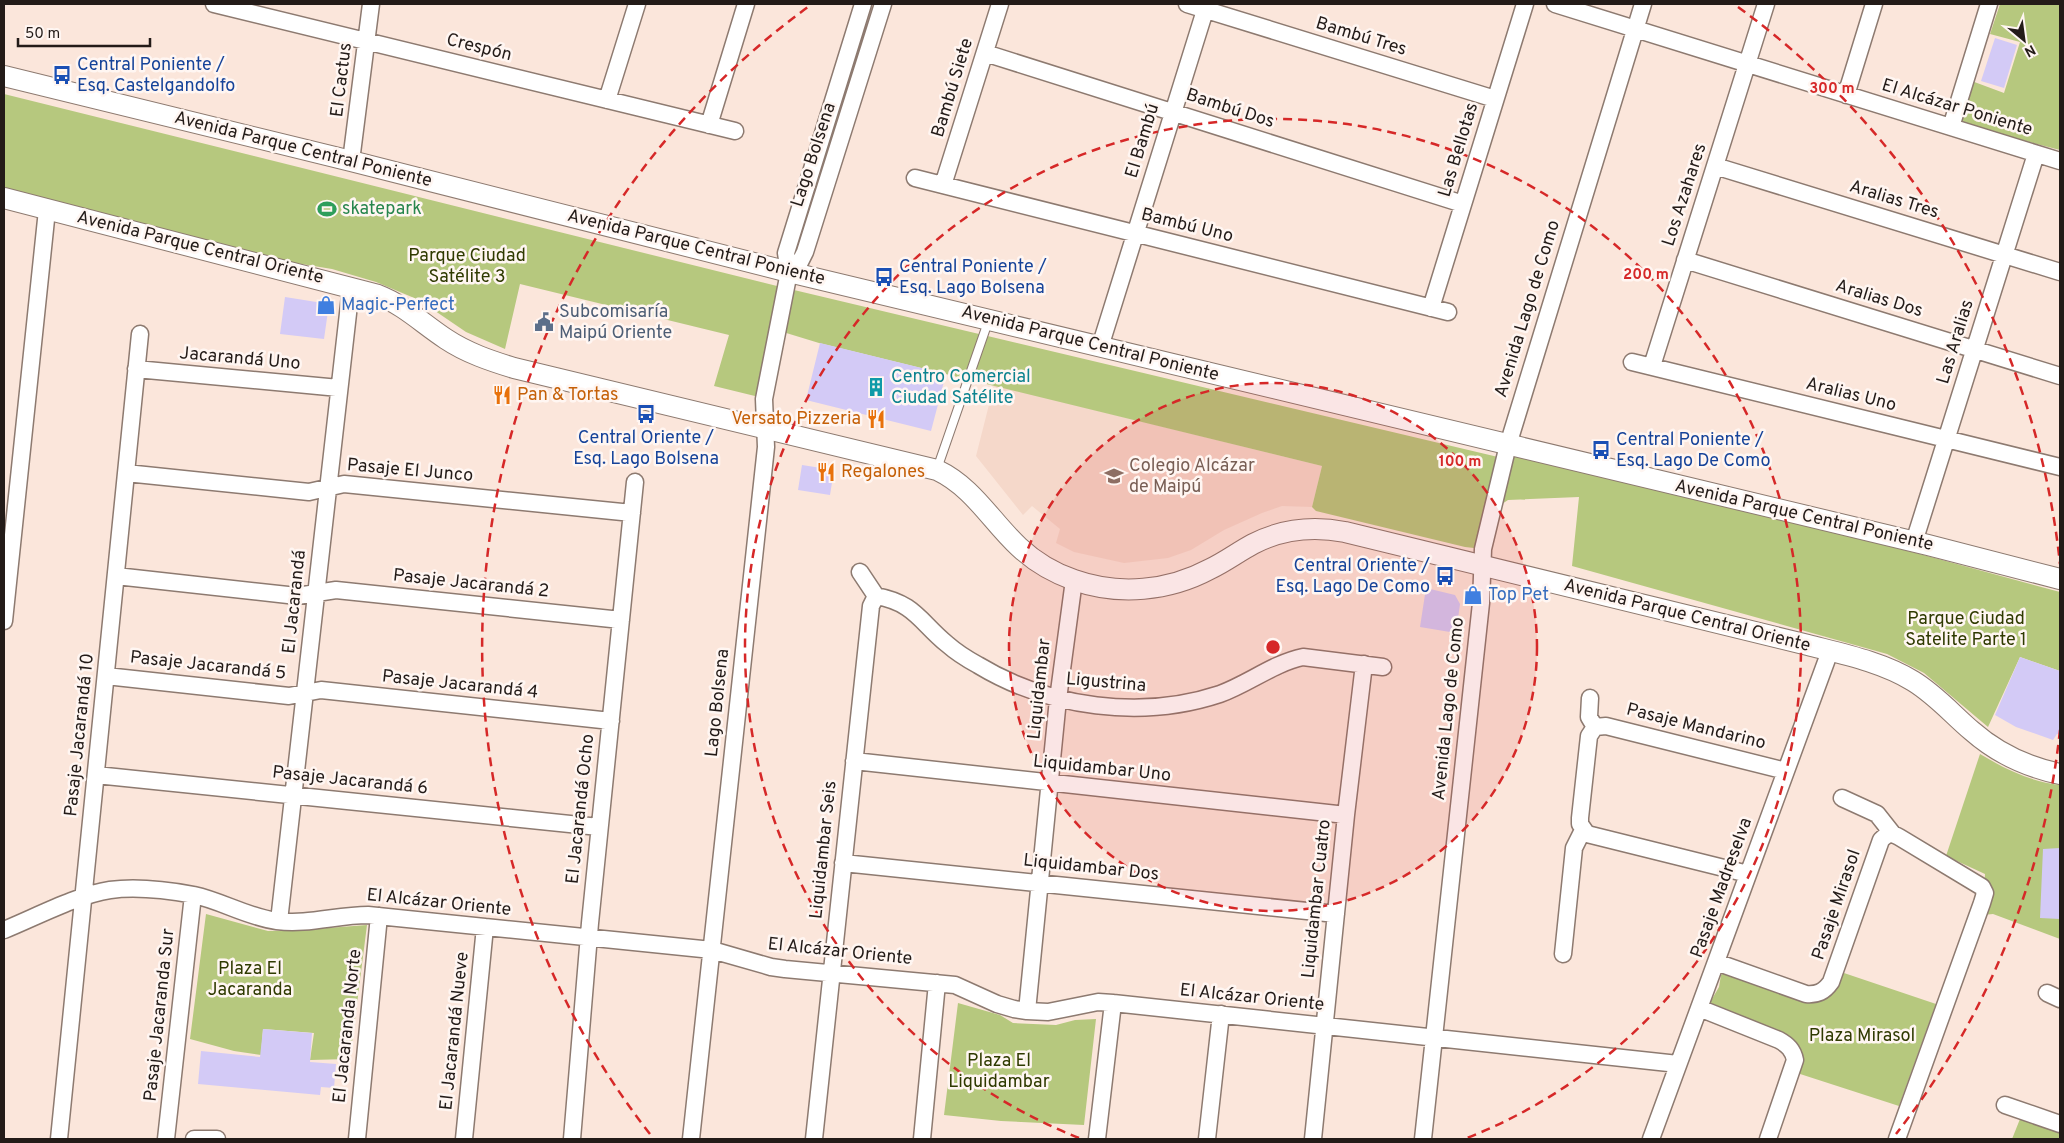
<svg xmlns="http://www.w3.org/2000/svg" width="2064" height="1143" viewBox="0 0 2064 1143" font-family="Overpass,sans-serif">
<style>
.built{fill:#f5d8ca}
.green{fill:#b6c87e}
.building{fill:#d3caf6}
.lines{fill:none;stroke-linecap:round;stroke-linejoin:round}
.service-casing{stroke:#8d7a70;stroke-width:10}
.minor-casing{stroke:#8d7a70;stroke-width:19}
.tertiary-casing{stroke:#8d7a70;stroke-width:22}
.service{stroke:#fff;stroke-width:8}
.minor{stroke:#fff;stroke-width:16}
.tertiary{stroke:#fff;stroke-width:20}
.ring{fill:none;stroke:#d62828;stroke-width:2.5;stroke-dasharray:9 6}
.labels{text-anchor:middle;dominant-baseline:central;stroke-width:5;stroke-linejoin:round;paint-order:stroke}
.street-label{font-size:18px;fill:#231b18;stroke:#fff6f2}
.transit-label{font-size:18px;fill:#164399;stroke:#fff6f2;text-anchor:start}
.leisure-label{font-size:18px;fill:#27864d;stroke:#fff6f2;text-anchor:start}
.park-label{font-size:18px;fill:#2f3a00;stroke:#fff6f2}
.shop-label{font-size:18px;fill:#366cbe;stroke:#fff6f2;text-anchor:start}
.service-label{font-size:18px;fill:#4e5e75;stroke:#fff6f2;text-anchor:start}
.culture-label{font-size:18px;fill:#0d838f;stroke:#fff6f2;text-anchor:start}
.food-label{font-size:18px;fill:#c56008;stroke:#fff6f2;text-anchor:start}
.education-label{font-size:18px;fill:#785e54;stroke:#fff6f2;text-anchor:start}
.centre{fill:#d62828;stroke:#fff6f2;stroke-width:2.5}
.ring-label{font-size:15px;text-anchor:middle;font-weight:bold;fill:#d62828;stroke:#fff6f2;stroke-width:5;stroke-linejoin:round;paint-order:stroke}
</style>
<rect width="100%" height="100%" fill="#fbe6db"/>
<path class="built" d="M 994,385 L 1322,466 L 1312,507 L 1282,506 L 1262,513 L 1224,530 L 1191,550 L 1168,558 L 1124,563 L 1074,552 L 1056,543 L 1060,529 L 1032,506 L 1023,515 L 976,456 Z"/>
<path class="green" d="M 2000,4 L 2060,4 L 2060,150 L 1961,124 L 1969,80 L 2004,93 L 2020,42 L 1990,34 Z
M 4,94 L 781,287 L 759,397 L 714,386 L 729,335 L 520,284 L 505,349 L 466,332 L 419,300 L 376,282 L 332,269 L 271,259 L 4,192 Z
M 794,290 L 1498,457 L 1483,549 L 1465,547 L 1316,511 L 1312,507 L 1322,466 L 819,343 L 783,332 Z
M 1512,453 L 1920,554 L 2060,592 L 2060,671 L 2020,657 L 1988,727 L 1924,673 L 1887,654 L 1572,566 L 1579,497 L 1508,500 L 1502,504 Z
M 1980,754 C 2005,769 2031,782 2060,785 L 2060,939 L 1993,914 L 1983,915 L 1985,874 L 1946,856 Z
M 206,914 L 268,931 L 301,930 L 367,925 L 350,1059 L 310,1060 L 314,1033 L 263,1029 L 261,1055 L 234,1051 L 190,1039 Z
M 1726,972 L 1801,1001 L 1841,972 L 1936,1004 L 1899,1106 L 1797,1073 L 1798,1056 L 1708,1006 L 1719,987 L 1721,975 Z
M 958,1003 L 1000,1015 L 1013,1023 L 1056,1025 L 1075,1020 L 1096,1019 L 1084,1125 L 1001,1121 L 944,1115 Z
M 2022,1114 L 2060,1127 L 2060,1139 L 2012,1139 Z"/>
<path class="building" d="M 1995,38 L 2017,45 L 2004,88 L 1981,81 Z
M 285,297 L 329,304 L 324,339 L 280,334 Z
M 820,343 L 946,374 L 931,431 L 806,400 Z
M 802,465 L 834,470 L 830,495 L 798,490 Z
M 1426,588 L 1455,595 L 1460,604 L 1456,633 L 1420,627 Z
M 2020,657 L 2060,671 L 2060,734 L 2057,734 L 2053,740 L 2016,727 L 1995,715 Z
M 2060,848 L 2060,919 L 2040,918 L 2043,849 Z
M 263,1029 L 312,1033 L 310,1062 L 336,1064 L 334,1088 L 321,1087 L 320,1095 L 198,1084 L 201,1051 L 260,1057 Z"/>
<g class="lines">
<g class="service-casing">
<path id="service" d="M 937,469 L 988,322"/>
</g>
<g class="minor-casing">
<path id="minor" d="M 214,4 L 735,131
M 1187,4 L 1495,99
M 1555,4 L 2060,161
M 985,53 L 1463,204
M 1846,95 L 1874,4
M 607,100 L 637,4
M 709,125 L 746,4
M 1951,127 L 1989,4
M 351,161 L 371,4
M 1715,166 L 2060,272
M 915,178 L 1448,312
M 943,185 L 1000,4
M 1685,260 L 2060,376
M 789,272 L 800,262 L 805,252 L 883,4
M 1431,308 L 1525,4
M 1100,347 L 1207,4
M 1632,362 L 2060,467
M 1652,366 L 1766,4
M 136,369 L 339,388
M 126,473 L 309,492 L 344,484 L 632,513
M 1914,542 L 2036,154
M 860,572 L 876,596
M 116,576 L 297,596 L 336,590 L 621,620
M 876,596 C 915,603 920,622 947,644 C 956,652 967,659 978,665 C 1049,708 1142,720 1220,694 C 1248,684 1274,663 1303,657 L 1383,667
M 4,621 L 47,210
M 106,676 L 289,696 L 321,690 L 611,721
M 1590,698 L 1589,717 L 1595,727
M 854,761 L 1346,815
M 96,775 L 599,827
M 1842,798 L 1877,814 L 1892,833
M 843,863 L 1336,914
M 1748,874 L 1587,834 L 1580,824 L 1580,818 L 1589,736 L 1595,727 L 1606,726 L 1786,771
M 279,921 L 351,287
M 4,930 C 36,917 77,895 110,890 C 138,886 167,890 194,895 C 222,901 247,917 277,921 C 308,925 337,915 368,915 L 712,950 L 771,967 L 785,969 L 955,985 L 997,1004 L 1014,1009 L 1027,1011 L 1048,1012 L 1098,1002 L 1113,1003 L 1678,1064
M 1563,954 L 1574,848 L 1583,830
M 1716,962 L 1806,994 C 1817,995 1824,992 1831,982 L 1881,840 C 1887,834 1891,832 1899,837 L 1982,887 L 1985,893 L 1982,903 L 1897,1139
M 2047,993 L 2060,999
M 1699,1008 L 1779,1040 C 1788,1045 1793,1050 1795,1060 L 1768,1139
M 1027,1011 L 1058,699 L 1074,580
M 2005,1105 L 2060,1124
M 59,1139 L 140,334
M 166,1139 L 193,895
M 194,1139 L 217,1139
M 357,1139 L 379,916
M 464,1139 L 485,927
M 572,1139 L 590,923 L 635,482
M 691,1139 L 766,447 L 764,399 L 789,272 L 786,253 L 863,4
M 814,1139 L 871,606 L 876,596
M 922,1139 L 937,983
M 1097,1139 L 1113,1003
M 1207,1139 L 1221,1014
M 1313,1139 L 1346,815 L 1364,664
M 1423,1139 L 1481,603 L 1483,549 L 1508,445 L 1643,4
M 1651,1139 L 1830,651"/>
</g>
<g class="tertiary-casing">
<path id="tertiary" d="M 4,76 L 351,161 L 789,272 L 1928,545 L 2060,579
M 4,198 L 378,295 C 404,305 423,324 446,339 C 467,353 491,361 514,368 L 937,470 C 973,487 991,521 1019,547 C 1035,562 1054,573 1074,580 C 1119,596 1169,591 1210,569 C 1225,562 1238,552 1253,544 C 1282,529 1313,526 1345,532 L 1808,645 C 1843,654 1882,662 1913,681 C 1936,695 1952,714 1972,731 C 1997,753 2027,767 2060,774"/>
</g>
<use href="#service" class="service"/>
<use href="#minor" class="minor"/>
<use href="#tertiary" class="tertiary"/>
</g>
<circle cx="1273" cy="647" r="264" fill="#d62828" fill-opacity=".12"/>
<g class="ring">
<circle cx="1273" cy="647" r="264"/>
<path d="M1079 1138A528 528 0 1 1 1467 1138"/>
<path d="M2060 730A791 791 0 0 1 1896 1134M650 1134A791 791 0 0 1 808 7M1738 7A791 791 0 0 1 2060 564"/>
</g>
<defs>
<g id="bus-bare" transform="scale(1.5)"><path d="M-5-6H5V4H4V6H2V4H-2V6H-4V4H-5ZM-3.5-4V0h7V-4ZM-3.5 1.2v1.5H-2V1.2ZM2 1.2v1.5H3.5V1.2Z" fill="#1a4fb4" stroke="#fff6f2" stroke-width="2.5" paint-order="stroke"/></g>
<g id="stadium-bare" transform="scale(1.5)"><path d="M0-5a6.5 5 0 1 0 0 10a6.5 5 0 1 0 0-10ZM-3.5-1.8h7v3.6h-7Z" fill="#2e9e5b" stroke="#fff6f2" stroke-width="2.5" paint-order="stroke"/></g>
<g id="shop-bare" transform="scale(1.5)"><path d="M-5-2.5h2.3a2.7 3.5 0 0 1 5.4 0H5L5.5 6h-11ZM-1.5-2.5h3a1.5 2.3 0 0 0-3 0Z" fill="#3f7fe0" stroke="#fff6f2" stroke-width="2.5" paint-order="stroke"/></g>
<g id="civic-bare" transform="scale(1.5)"><path d="M-.6-6.5H3V-4.5H.6V-3L4-1V1h2V6H-6V1h2V-1L-.6-3ZM-1.2 2.5V6h2.4V2.5Z" fill="#5c6f8a" stroke="#fff6f2" stroke-width="2.5" paint-order="stroke"/></g>
<g id="building-bare" transform="scale(1.5)"><path d="M-4-6H4V6H1V3H-1V6H-4ZM-2.5-4.3h1.7v1.8h-1.7ZM.8-4.3h1.7v1.8H.8ZM-2.5-1h1.7V.8h-1.7ZM.8-1h1.7V.8H.8Z" fill="#0f9aa8" stroke="#fff6f2" stroke-width="2.5" paint-order="stroke"/></g>
<g id="restaurant-bare" transform="scale(1.5)"><path d="M-5-6h1v4h1v-4h1v4h1v-4h1v5L-1.5 .5V6h-2V.5L-5-1ZM5-6V6H3V1.5H1.5Q1.5-4 5-6Z" fill="#e8710a" stroke="#fff6f2" stroke-width="2.5" paint-order="stroke"/></g>
<g id="school-bare" transform="scale(1.5)"><path d="M0-5L7-2L0 1L-7-2ZM-4 1L0 2.5L4 1V4Q0 6-4 4Z" fill="#8d6e63" stroke="#fff6f2" stroke-width="2.5" paint-order="stroke"/></g>
</defs>
<g fill-rule="evenodd">
<use href="#bus-bare" x="62" y="75"/>
<use href="#stadium-bare" x="327" y="209"/>
<use href="#bus-bare" x="884" y="277"/>
<use href="#shop-bare" x="326" y="305"/>
<use href="#civic-bare" x="544" y="322"/>
<use href="#building-bare" x="876" y="387"/>
<use href="#restaurant-bare" x="502" y="395"/>
<use href="#bus-bare" x="646" y="414"/>
<use href="#restaurant-bare" x="876" y="419"/>
<use href="#bus-bare" x="1601" y="450"/>
<use href="#restaurant-bare" x="826" y="472"/>
<use href="#school-bare" x="1114" y="476"/>
<use href="#bus-bare" x="1445" y="576"/>
<use href="#shop-bare" x="1473" y="595"/>
</g>
<g class="labels">
<g class="street-label">
<text transform="translate(1361 37) rotate(17)">Bambú Tres</text>
<text transform="translate(479 48) rotate(14)">Crespón</text>
<text transform="translate(342 80) rotate(-83)">El Cactus</text>
<text transform="translate(953 88) rotate(-73)">Bambú Siete</text>
<text transform="translate(1957 108) rotate(17)">El Alcázar Poniente</text>
<text transform="translate(1230 109) rotate(18)">Bambú Dos</text>
<text transform="translate(1143 141) rotate(-73)">El Bambú</text>
<text transform="translate(303 150) rotate(14)">Avenida Parque Central Poniente</text>
<text transform="translate(1459 150) rotate(-73)">Las Bellotas</text>
<text transform="translate(814 155) rotate(-72)">Lago Bolsena</text>
<text transform="translate(1685 195) rotate(-72)">Los Azahares</text>
<text transform="translate(1894 200) rotate(17)">Aralias Tres</text>
<text transform="translate(1187 226) rotate(14)">Bambú Uno</text>
<text transform="translate(200 248) rotate(14)">Avenida Parque Central Oriente</text>
<text transform="translate(696 248) rotate(14)">Avenida Parque Central Poniente</text>
<text transform="translate(1879 299) rotate(17)">Aralias Dos</text>
<text transform="translate(1528 309) rotate(-73)">Avenida Lago de Como</text>
<text transform="translate(1956 342) rotate(-73)">Las Aralias</text>
<text transform="translate(1090 344) rotate(14)">Avenida Parque Central Poniente</text>
<text transform="translate(240 359) rotate(5)">Jacarandá Uno</text>
<text transform="translate(1851 395) rotate(14)">Aralias Uno</text>
<text transform="translate(410 471) rotate(5)">Pasaje El Junco</text>
<text transform="translate(1804 516) rotate(13)">Avenida Parque Central Poniente</text>
<text transform="translate(471 584) rotate(6)">Pasaje Jacarandá 2</text>
<text transform="translate(295 602) rotate(-84)">El Jacarandá</text>
<text transform="translate(1687 616) rotate(14)">Avenida Parque Central Oriente</text>
<text transform="translate(208 666) rotate(6)">Pasaje Jacarandá 5</text>
<text transform="translate(1106 683) rotate(5)">Ligustrina</text>
<text transform="translate(460 685) rotate(6)">Pasaje Jacarandá 4</text>
<text transform="translate(1040 689) rotate(-84)">Liquidambar</text>
<text transform="translate(718 703) rotate(-84)">Lago Bolsena</text>
<text transform="translate(1449 709) rotate(-84)">Avenida Lago de Como</text>
<text transform="translate(1696 727) rotate(14)">Pasaje Mandarino</text>
<text transform="translate(80 735) rotate(-84)">Pasaje Jacarandá 10</text>
<text transform="translate(1102 769) rotate(6)">Liquidambar Uno</text>
<text transform="translate(350 781) rotate(6)">Pasaje Jacarandá 6</text>
<text transform="translate(581 809) rotate(-84)">El Jacarandá Ocho</text>
<text transform="translate(824 850) rotate(-84)">Liquidambar Seis</text>
<text transform="translate(1091 868) rotate(6)">Liquidambar Dos</text>
<text transform="translate(1722 888) rotate(-70)">Pasaje Madreselva</text>
<text transform="translate(1317 899) rotate(-84)">Liquidambar Cuatro</text>
<text transform="translate(439 903) rotate(6)">El Alcázar Oriente</text>
<text transform="translate(1837 905) rotate(-71)">Pasaje Mirasol</text>
<text transform="translate(840 952) rotate(6)">El Alcázar Oriente</text>
<text transform="translate(1252 998) rotate(6)">El Alcázar Oriente</text>
<text transform="translate(160 1015) rotate(-84)">Pasaje Jacaranda Sur</text>
<text transform="translate(348 1026) rotate(-84)">El Jacaranda Norte</text>
<text transform="translate(455 1031) rotate(-84)">El Jacarandá Nueve</text>
</g>
<g class="transit-label">
<text x="77" y="65">Central Poniente /<tspan x="77" dy="21">Esq. Castelgandolfo</tspan></text>
<text x="899" y="267">Central Poniente /<tspan x="899" dy="21">Esq. Lago Bolsena</tspan></text>
<text x="646" y="438" text-anchor="middle">Central Oriente /<tspan x="646" dy="21">Esq. Lago Bolsena</tspan></text>
<text x="1616" y="440">Central Poniente /<tspan x="1616" dy="21">Esq. Lago De Como</tspan></text>
<text x="1430" y="566" text-anchor="end">Central Oriente /<tspan x="1430" dy="21">Esq. Lago De Como</tspan></text>
</g>
<g class="leisure-label">
<text x="342" y="209">skatepark</text>
</g>
<g class="park-label">
<text x="467" y="256">Parque Ciudad<tspan x="467" dy="21">Satélite 3</tspan></text>
<text x="1966" y="619">Parque Ciudad<tspan x="1966" dy="21">Satelite Parte 1</tspan></text>
<text x="250" y="969">Plaza El<tspan x="250" dy="21">Jacaranda</tspan></text>
<text x="1862" y="1036">Plaza Mirasol</text>
<text x="999" y="1061">Plaza El<tspan x="999" dy="21">Liquidambar</tspan></text>
</g>
<g class="shop-label">
<text x="341" y="305">Magic-Perfect</text>
<text x="1488" y="595">Top Pet</text>
</g>
<g class="service-label">
<text x="559" y="312">Subcomisaría<tspan x="559" dy="21">Maipú Oriente</tspan></text>
</g>
<g class="culture-label">
<text x="891" y="377">Centro Comercial<tspan x="891" dy="21">Ciudad Satélite</tspan></text>
</g>
<g class="food-label">
<text x="517" y="395">Pan &amp; Tortas</text>
<text x="861" y="419" text-anchor="end">Versato Pizzeria</text>
<text x="841" y="472">Regalones</text>
</g>
<g class="education-label">
<text x="1129" y="466">Colegio Alcázar<tspan x="1129" dy="21">de Maipú</tspan></text>
</g>
</g>
<circle cx="1273" cy="647" r="8" class="centre"/>
<g class="ring-label">
<text x="1832" y="93">300 m</text>
<text x="1646" y="279">200 m</text>
<text x="1460" y="466">100 m</text>
</g>
<rect width="2064" height="1143" fill="none" stroke="#231b18" stroke-width="10"/>
<g transform="translate(2024 40) rotate(151)" stroke="#fff6f2" stroke-width="4" paint-order="stroke">
<path d="M0-4L9 19L0 12L-9 19Z" fill="#231b18"/>
<text y="-8" font-size="14" font-weight="bold" text-anchor="middle" fill="#231b18">N</text>
</g>
<path d="M18 38v8h132v-8" fill="none" stroke="#231b18" stroke-width="2.5"/>
<text x="25" y="38" font-size="15" fill="#231b18" stroke="#fff6f2" stroke-width="4" paint-order="stroke">50 m</text>
</svg>
